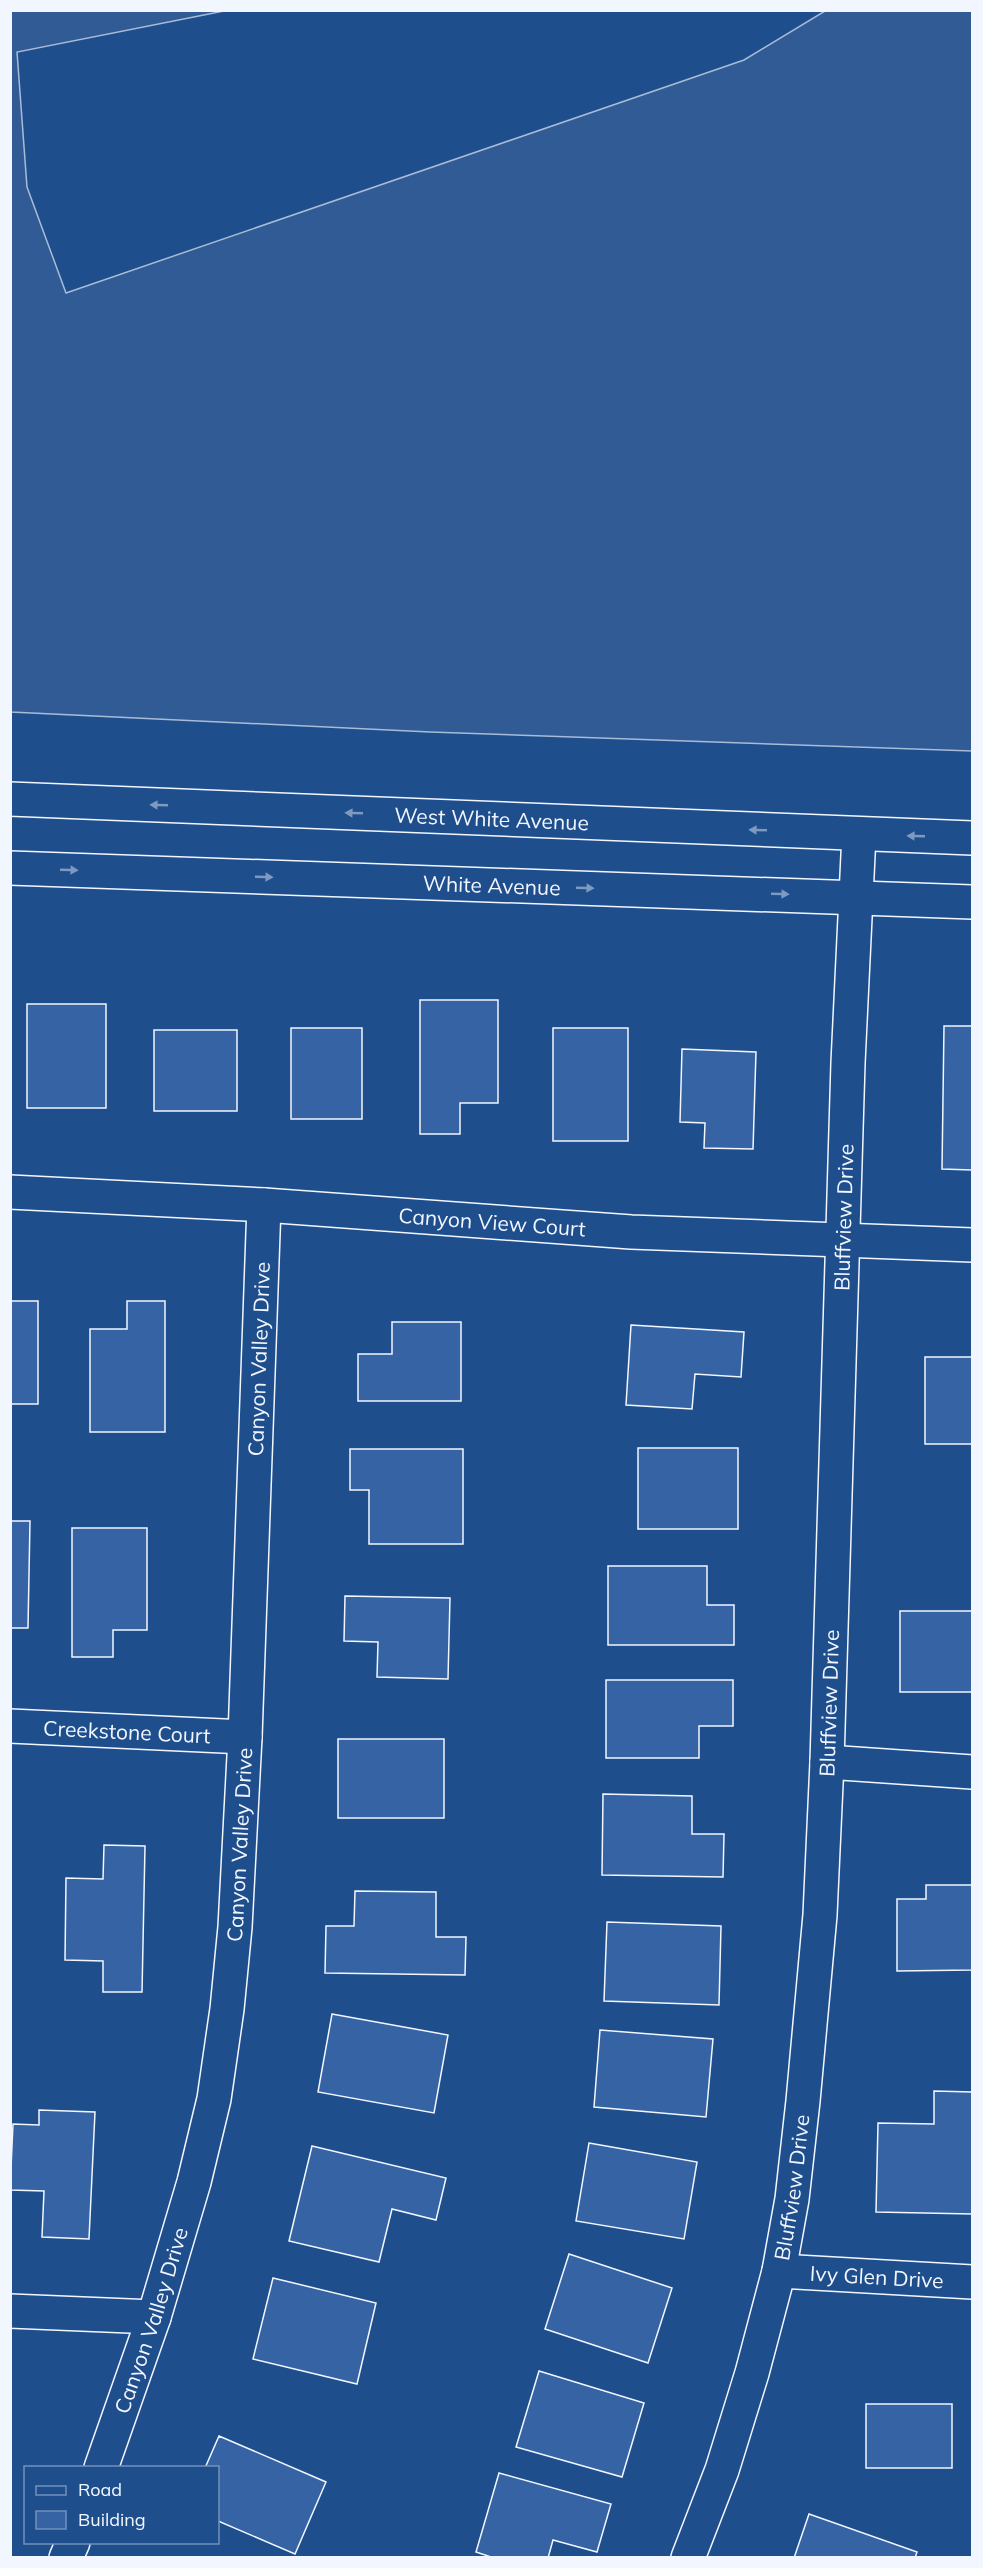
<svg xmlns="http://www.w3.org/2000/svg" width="983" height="2568" viewBox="0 0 983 2568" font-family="Mulish,sans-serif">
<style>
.built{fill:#305b95;stroke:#a8bbd7;stroke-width:1.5}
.building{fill:#3563a3;stroke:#f2f6ff;stroke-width:1.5}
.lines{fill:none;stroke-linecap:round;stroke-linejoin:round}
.street-casing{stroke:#f2f6ff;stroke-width:36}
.secondary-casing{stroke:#f2f6ff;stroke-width:36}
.street{stroke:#1f4e8c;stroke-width:33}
.secondary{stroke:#1f4e8c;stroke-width:33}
.oneway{fill:#7e9ac0}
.labels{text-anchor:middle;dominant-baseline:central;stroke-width:4.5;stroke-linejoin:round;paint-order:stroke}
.street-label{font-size:21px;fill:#f2f6ff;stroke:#1f4e8c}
</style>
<rect width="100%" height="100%" fill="#1f4e8c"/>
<path class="built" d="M 11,10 L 224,11 L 17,52 L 27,187 L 66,293 L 744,60 L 825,11 L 972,11 L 972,751 L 430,732 L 11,712 Z"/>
<path class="building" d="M 420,1000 L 498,1000 L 498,1103 L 460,1103 L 460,1134 L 420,1134 Z
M 27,1004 L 106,1004 L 106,1108 L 27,1108 Z
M 944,1026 L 972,1026 L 972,1170 L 942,1169 Z
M 291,1028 L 362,1028 L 362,1119 L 291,1119 Z
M 553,1028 L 628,1028 L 628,1141 L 553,1141 Z
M 154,1030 L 237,1030 L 237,1111 L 154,1111 Z
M 682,1049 L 756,1052 L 753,1149 L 704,1148 L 705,1123 L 680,1122 Z
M 10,1301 L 38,1301 L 38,1404 L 10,1404 Z
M 127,1301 L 165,1301 L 165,1432 L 90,1432 L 90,1329 L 127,1329 Z
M 392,1322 L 461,1322 L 461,1401 L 358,1401 L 358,1354 L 392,1354 Z
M 631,1325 L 744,1332 L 741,1377 L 695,1374 L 692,1409 L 626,1405 Z
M 925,1357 L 972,1357 L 972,1444 L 925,1444 Z
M 638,1448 L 738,1448 L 738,1529 L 638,1529 Z
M 350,1449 L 463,1449 L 463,1544 L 369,1544 L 369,1490 L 350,1490 Z
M 10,1521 L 30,1521 L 28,1628 L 10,1628 Z
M 72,1528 L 147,1528 L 147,1630 L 113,1630 L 113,1657 L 72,1657 Z
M 608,1566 L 707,1566 L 707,1605 L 734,1605 L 734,1645 L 608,1645 Z
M 345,1596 L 450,1598 L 448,1679 L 377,1677 L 378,1642 L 344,1641 Z
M 900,1611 L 972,1611 L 972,1692 L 900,1692 Z
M 606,1680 L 733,1680 L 733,1726 L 699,1726 L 699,1758 L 606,1758 Z
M 338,1739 L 444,1739 L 444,1818 L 338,1818 Z
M 603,1794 L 692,1796 L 692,1834 L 724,1834 L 723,1877 L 602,1875 Z
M 104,1845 L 145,1846 L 142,1992 L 103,1992 L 103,1961 L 65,1960 L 66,1878 L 103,1879 Z
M 926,1885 L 972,1885 L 972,1970 L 897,1971 L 897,1899 L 926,1899 Z
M 355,1891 L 436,1892 L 436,1937 L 466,1937 L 465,1975 L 325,1973 L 326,1926 L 354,1926 Z
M 607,1922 L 721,1926 L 719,2005 L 604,2001 Z
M 332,2014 L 448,2035 L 434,2113 L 318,2092 Z
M 600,2030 L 713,2039 L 706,2117 L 594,2107 Z
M 934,2091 L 972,2092 L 972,2214 L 876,2212 L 878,2123 L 934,2124 Z
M 39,2110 L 95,2112 L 89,2239 L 42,2237 L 44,2191 L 10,2190 L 13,2124 L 39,2125 Z
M 589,2143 L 697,2162 L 684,2239 L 576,2221 Z
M 312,2146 L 446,2178 L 436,2220 L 392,2209 L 379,2262 L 289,2241 Z
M 569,2254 L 672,2288 L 648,2363 L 545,2329 Z
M 273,2278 L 376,2303 L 357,2384 L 253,2359 Z
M 539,2371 L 644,2403 L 622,2477 L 516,2447 Z
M 866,2404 L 952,2404 L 952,2468 L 866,2468 Z
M 219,2436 L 326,2482 L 295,2554 L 218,2521 L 218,2468 L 205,2468 Z
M 499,2473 L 611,2504 L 597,2552 L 553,2540 L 548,2558 L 494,2558 L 476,2552 Z
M 809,2514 L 917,2552 L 915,2558 L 794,2558 Z"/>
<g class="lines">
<g class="street-casing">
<g id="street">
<path id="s1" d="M 10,1192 L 264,1205 L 631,1232 L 972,1245"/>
<path id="s2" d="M 10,1726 L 245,1737"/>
<path d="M 827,1762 L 972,1772"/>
<path id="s3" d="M 779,2271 L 972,2282"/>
<path d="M 10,2311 L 154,2317"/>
<path id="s4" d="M 101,2468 L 154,2317 L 194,2182 L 214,2099 L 227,2009 L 235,1927 L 245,1737 L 264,1205"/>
<path d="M 66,2558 L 73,2542"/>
<path id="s5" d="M 688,2558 L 722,2470 L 752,2373 L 779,2271 L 792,2199 L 803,2101 L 820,1915 L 827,1762 L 848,1063 L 859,834"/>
</g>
</g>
<g class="secondary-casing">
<g id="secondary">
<path id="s6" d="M 10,799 L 972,838"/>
<path id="s7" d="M 10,868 L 972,902"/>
</g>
</g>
<use href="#street" class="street"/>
<use href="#secondary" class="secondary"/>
</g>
<defs><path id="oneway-solid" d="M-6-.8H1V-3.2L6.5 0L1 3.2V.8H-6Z" transform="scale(1.5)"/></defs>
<g class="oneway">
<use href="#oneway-solid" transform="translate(159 805) rotate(-178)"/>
<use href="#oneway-solid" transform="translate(354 813) rotate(-178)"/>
<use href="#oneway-solid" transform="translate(758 830) rotate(-178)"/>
<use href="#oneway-solid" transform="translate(916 836) rotate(-178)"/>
<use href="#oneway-solid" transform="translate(69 870) rotate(2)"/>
<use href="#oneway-solid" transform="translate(264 877) rotate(2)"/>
<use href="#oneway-solid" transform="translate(585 888) rotate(2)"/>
<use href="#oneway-solid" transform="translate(780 894) rotate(2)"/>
</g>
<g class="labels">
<g class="street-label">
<text stroke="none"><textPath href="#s6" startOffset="482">West White Avenue</textPath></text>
<text stroke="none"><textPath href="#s7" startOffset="482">White Avenue</textPath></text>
<text stroke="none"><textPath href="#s5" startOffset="1358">Bluffview Drive</textPath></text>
<text stroke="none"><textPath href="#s1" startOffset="483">Canyon View Court</textPath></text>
<text stroke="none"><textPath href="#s4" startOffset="1128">Canyon Valley Drive</textPath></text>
<text stroke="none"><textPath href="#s5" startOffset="872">Bluffview Drive</textPath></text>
<text stroke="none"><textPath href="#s2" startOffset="117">Creekstone Court</textPath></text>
<text stroke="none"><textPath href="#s4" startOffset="642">Canyon Valley Drive</textPath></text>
<text stroke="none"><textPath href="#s5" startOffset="386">Bluffview Drive</textPath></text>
<text stroke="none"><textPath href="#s3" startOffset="98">Ivy Glen Drive</textPath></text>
<text stroke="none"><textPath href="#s4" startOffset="156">Canyon Valley Drive</textPath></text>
</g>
</g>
<rect width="983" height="2568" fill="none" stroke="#f2f6ff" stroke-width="24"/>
<rect x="24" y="2466" width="195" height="78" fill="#1f4e8c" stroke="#7391ba" stroke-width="1.5"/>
<rect x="36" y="2486" width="30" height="9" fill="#1f4e8c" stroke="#7391ba" stroke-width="1.5"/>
<text x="78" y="2496" font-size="18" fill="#f2f6ff">Road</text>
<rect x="36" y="2511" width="30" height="18" fill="#3563a3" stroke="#7391ba" stroke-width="1.5"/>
<text x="78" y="2526" font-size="18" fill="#f2f6ff">Building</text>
</svg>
